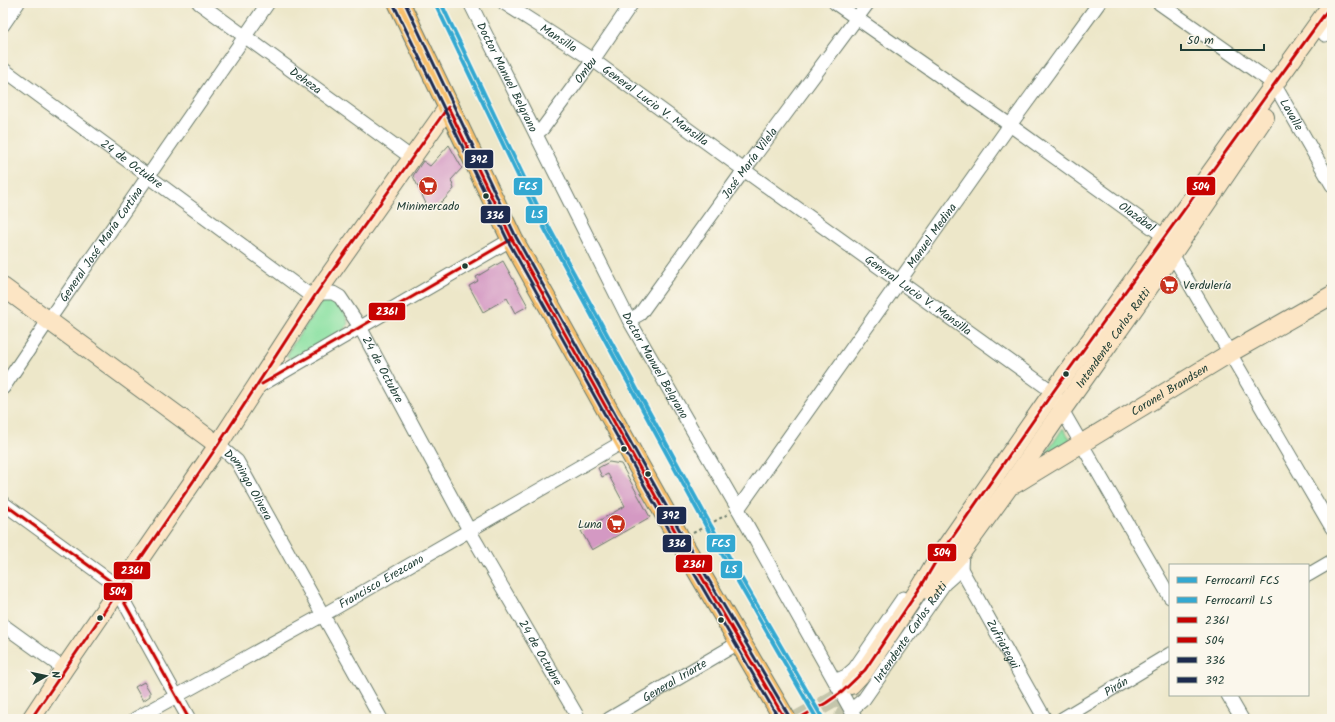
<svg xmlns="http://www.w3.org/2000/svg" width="1335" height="722" viewBox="0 0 1335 722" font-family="Kalam,sans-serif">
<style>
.green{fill:#8ce1a3;stroke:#568f6c}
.building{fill:#d499c3}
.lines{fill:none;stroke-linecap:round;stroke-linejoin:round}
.secondary-tunnel{stroke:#c4c5ab;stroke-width:18;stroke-dasharray:18 9;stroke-linecap:butt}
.street-casing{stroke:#677868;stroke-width:15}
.secondary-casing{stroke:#677868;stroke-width:20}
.primary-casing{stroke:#677868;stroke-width:23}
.path{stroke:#677868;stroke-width:2;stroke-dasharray:3 3;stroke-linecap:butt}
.street{stroke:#fff;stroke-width:13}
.secondary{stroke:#fce5c4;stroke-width:18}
.primary{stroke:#f7bf6c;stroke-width:21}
.bus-1-casing{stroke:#fbf7ec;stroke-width:6}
.bus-2-casing{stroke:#fbf7ec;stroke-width:6}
.bus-3-casing{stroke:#fbf7ec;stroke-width:6}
.bus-4-casing{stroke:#fbf7ec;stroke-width:6}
.bus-1{stroke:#c70201;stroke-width:3}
.bus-2{stroke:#c70201;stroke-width:3}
.bus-3{stroke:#1d2b4f;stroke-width:3}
.bus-4{stroke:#1d2b4f;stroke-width:3}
.rail-1-casing{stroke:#fbf7ec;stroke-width:7}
.rail-2-casing{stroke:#fbf7ec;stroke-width:7}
.rail-1{stroke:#33a8d1;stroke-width:4}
.rail-2{stroke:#33a8d1;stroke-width:4}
.bus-dot{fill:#1f3d34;stroke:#fbf7ec;stroke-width:1.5}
.labels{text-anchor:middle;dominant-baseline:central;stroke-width:3;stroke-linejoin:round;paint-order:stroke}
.street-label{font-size:12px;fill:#1f3d34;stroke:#fbf7ec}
.poi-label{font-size:12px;fill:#1f3d34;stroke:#fbf7ec}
.line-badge{stroke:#fbf7ec;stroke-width:1.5}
.badge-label{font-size:11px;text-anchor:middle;font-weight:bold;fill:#fff}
</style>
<rect width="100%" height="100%" fill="#fbf7ec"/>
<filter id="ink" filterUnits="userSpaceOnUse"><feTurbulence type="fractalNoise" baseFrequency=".025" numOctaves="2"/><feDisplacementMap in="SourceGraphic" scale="8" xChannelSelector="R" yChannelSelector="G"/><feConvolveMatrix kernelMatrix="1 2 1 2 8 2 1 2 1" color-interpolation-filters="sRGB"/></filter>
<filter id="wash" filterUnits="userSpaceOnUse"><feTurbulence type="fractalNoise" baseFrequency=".012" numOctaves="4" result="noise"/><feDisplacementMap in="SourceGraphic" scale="16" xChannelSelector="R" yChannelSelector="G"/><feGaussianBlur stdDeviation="0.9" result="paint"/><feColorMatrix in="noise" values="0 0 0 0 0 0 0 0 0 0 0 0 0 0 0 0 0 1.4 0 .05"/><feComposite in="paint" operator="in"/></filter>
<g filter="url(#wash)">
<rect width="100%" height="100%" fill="#ede7c9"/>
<path class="green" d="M 327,301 L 333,301 L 340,304 L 347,318 L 348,324 L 344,330 L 295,359 L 290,359 L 287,356 L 291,347 L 321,303 Z
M 1063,428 L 1071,440 L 1046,454 Z"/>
<g id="blocks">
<path class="building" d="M 449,145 L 462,168 L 451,180 L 454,189 L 443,201 L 429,210 L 413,176 L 423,161 L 430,166 Z
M 503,261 L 528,306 L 515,313 L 507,298 L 483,312 L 469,286 L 478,281 L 476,277 Z
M 609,462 L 621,464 L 650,517 L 592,550 L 581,531 L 625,506 L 608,474 L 602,477 L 598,468 Z
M 144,682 L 150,692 L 150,696 L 143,701 L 135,687 Z"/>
</g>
</g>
<g filter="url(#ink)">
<use href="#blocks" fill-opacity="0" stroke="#677868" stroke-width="1"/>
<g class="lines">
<path class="secondary-tunnel" d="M 798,719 L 834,699 L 851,685
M 842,719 L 857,692"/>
<g class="street-casing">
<g id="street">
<path id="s1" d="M 199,3 L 412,158"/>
<path id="s2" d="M 470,3 L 629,320 L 738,509 L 856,719"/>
<path id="s3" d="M 504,3 L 593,60 L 744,170 L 1053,392 L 1062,410 L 1170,597"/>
<path id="s4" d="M 835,3 L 1010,125 L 1165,237 L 1172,254 L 1332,528"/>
<path id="s5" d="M 1159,3 L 1274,84 L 1332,185"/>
<path d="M 3,25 L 18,3"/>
<path d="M 1325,35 L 1332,31"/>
<path id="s6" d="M 3,69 L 307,293 L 333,293 L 340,297 L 360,327 L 469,530 L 579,719"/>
<path id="s7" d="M 536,134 L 543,128 L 593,60 L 632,3"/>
<path id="s8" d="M 629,320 L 640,314 L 744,170 L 868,3"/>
<path id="s9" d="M 3,388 L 48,321 L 268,3"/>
<path d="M 256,388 L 512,239"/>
<path id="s10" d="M 218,445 L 237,461 L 381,719"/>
<path d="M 3,503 L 110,581 L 118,591 L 189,719"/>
<path id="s11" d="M 738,509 L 1010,125 L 1099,3"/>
<path id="s12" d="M 961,569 L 1045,719"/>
<path d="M 1308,575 L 1332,561"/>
<path d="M 3,625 L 64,669"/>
<path d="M 835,681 L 846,676 L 855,668 L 903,598"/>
<path d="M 1228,695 L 1242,719"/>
<path id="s13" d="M 851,710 L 864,699 L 944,584 L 961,569 L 962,552"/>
<path id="s14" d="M 135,719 L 323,615 L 626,440"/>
<path id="s15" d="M 609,719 L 740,642"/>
<path id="s16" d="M 1062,719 L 1170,654"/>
</g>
</g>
<g class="secondary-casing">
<g id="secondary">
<path d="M 3,287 L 218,445"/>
<path id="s17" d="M 1015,484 L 1230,353 L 1332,295"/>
<path id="s18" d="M 928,590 L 962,552 L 1009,487 L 1062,410 L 1162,269 L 1265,117"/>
<path d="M 851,685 L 865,670 L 922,585 L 936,561 L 1053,392 L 1332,4"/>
<path d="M 31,719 L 64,669 L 218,445 L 316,294 L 448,107"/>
</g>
</g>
<g class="primary-casing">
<path id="primary" d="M 399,3 L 512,239 L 680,540 L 785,719"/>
</g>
<path class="path" d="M 693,533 L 728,514"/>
<use href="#street" class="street"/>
<use href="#secondary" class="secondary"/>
<use href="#primary" class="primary"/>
<g class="bus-1-casing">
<path id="bus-1" d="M 262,384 L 512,239
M 31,719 L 218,445 L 316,294 L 448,107 L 512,239 L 680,540 L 785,719"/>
</g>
<g class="bus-2-casing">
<path id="bus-2" d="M 3,503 L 110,581 L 118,591 L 189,719
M 798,719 L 826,703 L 842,692 L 865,670 L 922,585 L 936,561 L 1053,392 L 1332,4"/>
</g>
<g class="bus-3-casing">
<path id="bus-3" d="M 394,5 L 508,241 L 676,542 L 779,719"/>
</g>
<g class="bus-4-casing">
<path id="bus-4" d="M 405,3 L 516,237 L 684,538 L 789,716"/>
</g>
<use href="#bus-1" class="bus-1"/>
<use href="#bus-2" class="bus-2"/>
<use href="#bus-3" class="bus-3"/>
<use href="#bus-4" class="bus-4"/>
<g class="rail-1-casing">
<path id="rail-1" d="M 441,3 L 539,209 L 710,524 L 823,719"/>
</g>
<g class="rail-2-casing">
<path id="rail-2" d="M 436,5 L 535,211 L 706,526 L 817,719"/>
</g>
<use href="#rail-1" class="rail-1"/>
<use href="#rail-2" class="rail-2"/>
</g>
</g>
<defs>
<g id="supermarket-disc" transform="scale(1)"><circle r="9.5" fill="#c8321e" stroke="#fbf7ec"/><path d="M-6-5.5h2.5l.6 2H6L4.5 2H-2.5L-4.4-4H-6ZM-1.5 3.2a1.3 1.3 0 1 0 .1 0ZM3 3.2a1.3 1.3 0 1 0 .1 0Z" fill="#fff"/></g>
</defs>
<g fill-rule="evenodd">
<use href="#supermarket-disc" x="428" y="186"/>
<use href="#supermarket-disc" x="1169" y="285"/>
<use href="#supermarket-disc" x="616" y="524"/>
</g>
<g class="bus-dot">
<circle cx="486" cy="196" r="3.5"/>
<circle cx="465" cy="266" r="3.5"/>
<circle cx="1066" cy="374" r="3.5"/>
<circle cx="624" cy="449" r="3.5"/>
<circle cx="648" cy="474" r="3.5"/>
<circle cx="100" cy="618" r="3.5"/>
<circle cx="721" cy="620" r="3.5"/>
</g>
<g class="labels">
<g class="street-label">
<text stroke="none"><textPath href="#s3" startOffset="65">Mansilla</textPath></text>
<text stroke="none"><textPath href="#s7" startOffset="81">Ombu</textPath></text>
<text stroke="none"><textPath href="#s2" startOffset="83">Doctor Manuel Belgrano</textPath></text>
<text stroke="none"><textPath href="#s1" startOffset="132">Deheza</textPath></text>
<text stroke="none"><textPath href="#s3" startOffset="183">General Lucio V. Mansilla</textPath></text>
<text stroke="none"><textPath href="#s5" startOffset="176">Lavalle</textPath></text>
<text stroke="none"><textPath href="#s8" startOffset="199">José María Vilela</textPath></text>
<text stroke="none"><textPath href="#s6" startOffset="160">24 de Octubre</textPath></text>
<text stroke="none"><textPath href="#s4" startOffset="370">Olazábal</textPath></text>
<text stroke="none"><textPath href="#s11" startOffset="335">Manuel Medina</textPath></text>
<text stroke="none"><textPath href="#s9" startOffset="174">General José María Cortina</textPath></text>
<text stroke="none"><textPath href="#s3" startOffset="507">General Lucio V. Mansilla</textPath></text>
<text stroke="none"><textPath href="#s18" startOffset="313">Intendente Carlos Ratti</textPath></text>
<text stroke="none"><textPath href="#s2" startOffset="407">Doctor Manuel Belgrano</textPath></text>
<text stroke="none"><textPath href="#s6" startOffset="496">24 de Octubre</textPath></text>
<text stroke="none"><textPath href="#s17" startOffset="181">Coronel Brandsen</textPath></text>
<text stroke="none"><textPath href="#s10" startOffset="51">Domingo Olivera</textPath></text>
<text stroke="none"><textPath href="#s14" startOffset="282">Francisco Erezcano</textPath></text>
<text stroke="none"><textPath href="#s13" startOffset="98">Intendente Carlos Ratti</textPath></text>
<text stroke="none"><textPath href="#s12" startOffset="86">Zufriategui</textPath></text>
<text stroke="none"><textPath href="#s6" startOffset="820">24 de Octubre</textPath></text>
<text stroke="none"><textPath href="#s15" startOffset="76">General Iriarte</textPath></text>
<text stroke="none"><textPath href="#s16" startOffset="63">Pirán</textPath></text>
</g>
<g class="poi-label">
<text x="428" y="206">Minimercado</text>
<text x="1183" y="285" text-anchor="start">Verdulería</text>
<text x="602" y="524" text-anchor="end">Luna</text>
</g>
</g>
<g class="line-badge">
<rect x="464" y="149" width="30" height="20" rx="4" fill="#1d2b4f"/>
<rect x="1186" y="176" width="30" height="20" rx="4" fill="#c70201"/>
<rect x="513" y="177" width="30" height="19" rx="4" fill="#33a8d1"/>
<rect x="525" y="205" width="23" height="19" rx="4" fill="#33a8d1"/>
<rect x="480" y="205" width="31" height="19" rx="4" fill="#1d2b4f"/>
<rect x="368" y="302" width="38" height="19" rx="4" fill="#c70201"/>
<rect x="656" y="506" width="31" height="19" rx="4" fill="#1d2b4f"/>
<rect x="706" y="534" width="30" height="19" rx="4" fill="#33a8d1"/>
<rect x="662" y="534" width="30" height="19" rx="4" fill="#1d2b4f"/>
<rect x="927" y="543" width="30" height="19" rx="4" fill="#c70201"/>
<rect x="675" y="554" width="38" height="19" rx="4" fill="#c70201"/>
<rect x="720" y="560" width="23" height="19" rx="4" fill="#33a8d1"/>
<rect x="113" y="561" width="38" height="19" rx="4" fill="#c70201"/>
<rect x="103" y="582" width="30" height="19" rx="4" fill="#c70201"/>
</g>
<g class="badge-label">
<text x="479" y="163">392</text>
<text x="1201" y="190">504</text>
<text x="528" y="190">FCS</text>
<text x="537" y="218">LS</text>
<text x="495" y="219">336</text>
<text x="387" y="315">236I</text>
<text x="671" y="519">392</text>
<text x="721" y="547">FCS</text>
<text x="677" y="547">336</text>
<text x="942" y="556">504</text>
<text x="694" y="568">236I</text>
<text x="731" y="573">LS</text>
<text x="132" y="574">236I</text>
<text x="118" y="595">504</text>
</g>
<rect width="1335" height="722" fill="none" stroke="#fbf7ec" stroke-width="16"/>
<rect x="1169" y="564" width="140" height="132" fill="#fbf7ec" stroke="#a3ada2"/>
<rect x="1177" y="577" width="20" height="6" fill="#33a8d1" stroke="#a3ada2"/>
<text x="1205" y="584" font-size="12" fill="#1f3d34">Ferrocarril FCS</text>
<rect x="1177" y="597" width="20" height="6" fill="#33a8d1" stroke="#a3ada2"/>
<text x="1205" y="604" font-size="12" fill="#1f3d34">Ferrocarril LS</text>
<rect x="1177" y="617" width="20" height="6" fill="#c70201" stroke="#a3ada2"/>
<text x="1205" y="624" font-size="12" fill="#1f3d34">236I</text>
<rect x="1177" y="637" width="20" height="6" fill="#c70201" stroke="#a3ada2"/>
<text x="1205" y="644" font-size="12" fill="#1f3d34">504</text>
<rect x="1177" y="657" width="20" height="6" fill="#1d2b4f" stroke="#a3ada2"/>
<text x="1205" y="664" font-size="12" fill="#1f3d34">336</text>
<rect x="1177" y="677" width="20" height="6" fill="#1d2b4f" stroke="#a3ada2"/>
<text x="1205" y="684" font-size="12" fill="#1f3d34">392</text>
<g transform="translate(46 676) rotate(81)" stroke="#fbf7ec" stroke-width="3" paint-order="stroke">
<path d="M0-3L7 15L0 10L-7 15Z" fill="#1f3d34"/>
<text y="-6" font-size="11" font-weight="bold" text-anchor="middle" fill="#1f3d34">N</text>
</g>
<path d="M1181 44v6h83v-6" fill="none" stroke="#1f3d34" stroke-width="2"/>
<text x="1187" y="44" font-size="12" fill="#1f3d34" stroke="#fbf7ec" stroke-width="3" paint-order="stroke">50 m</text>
</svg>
